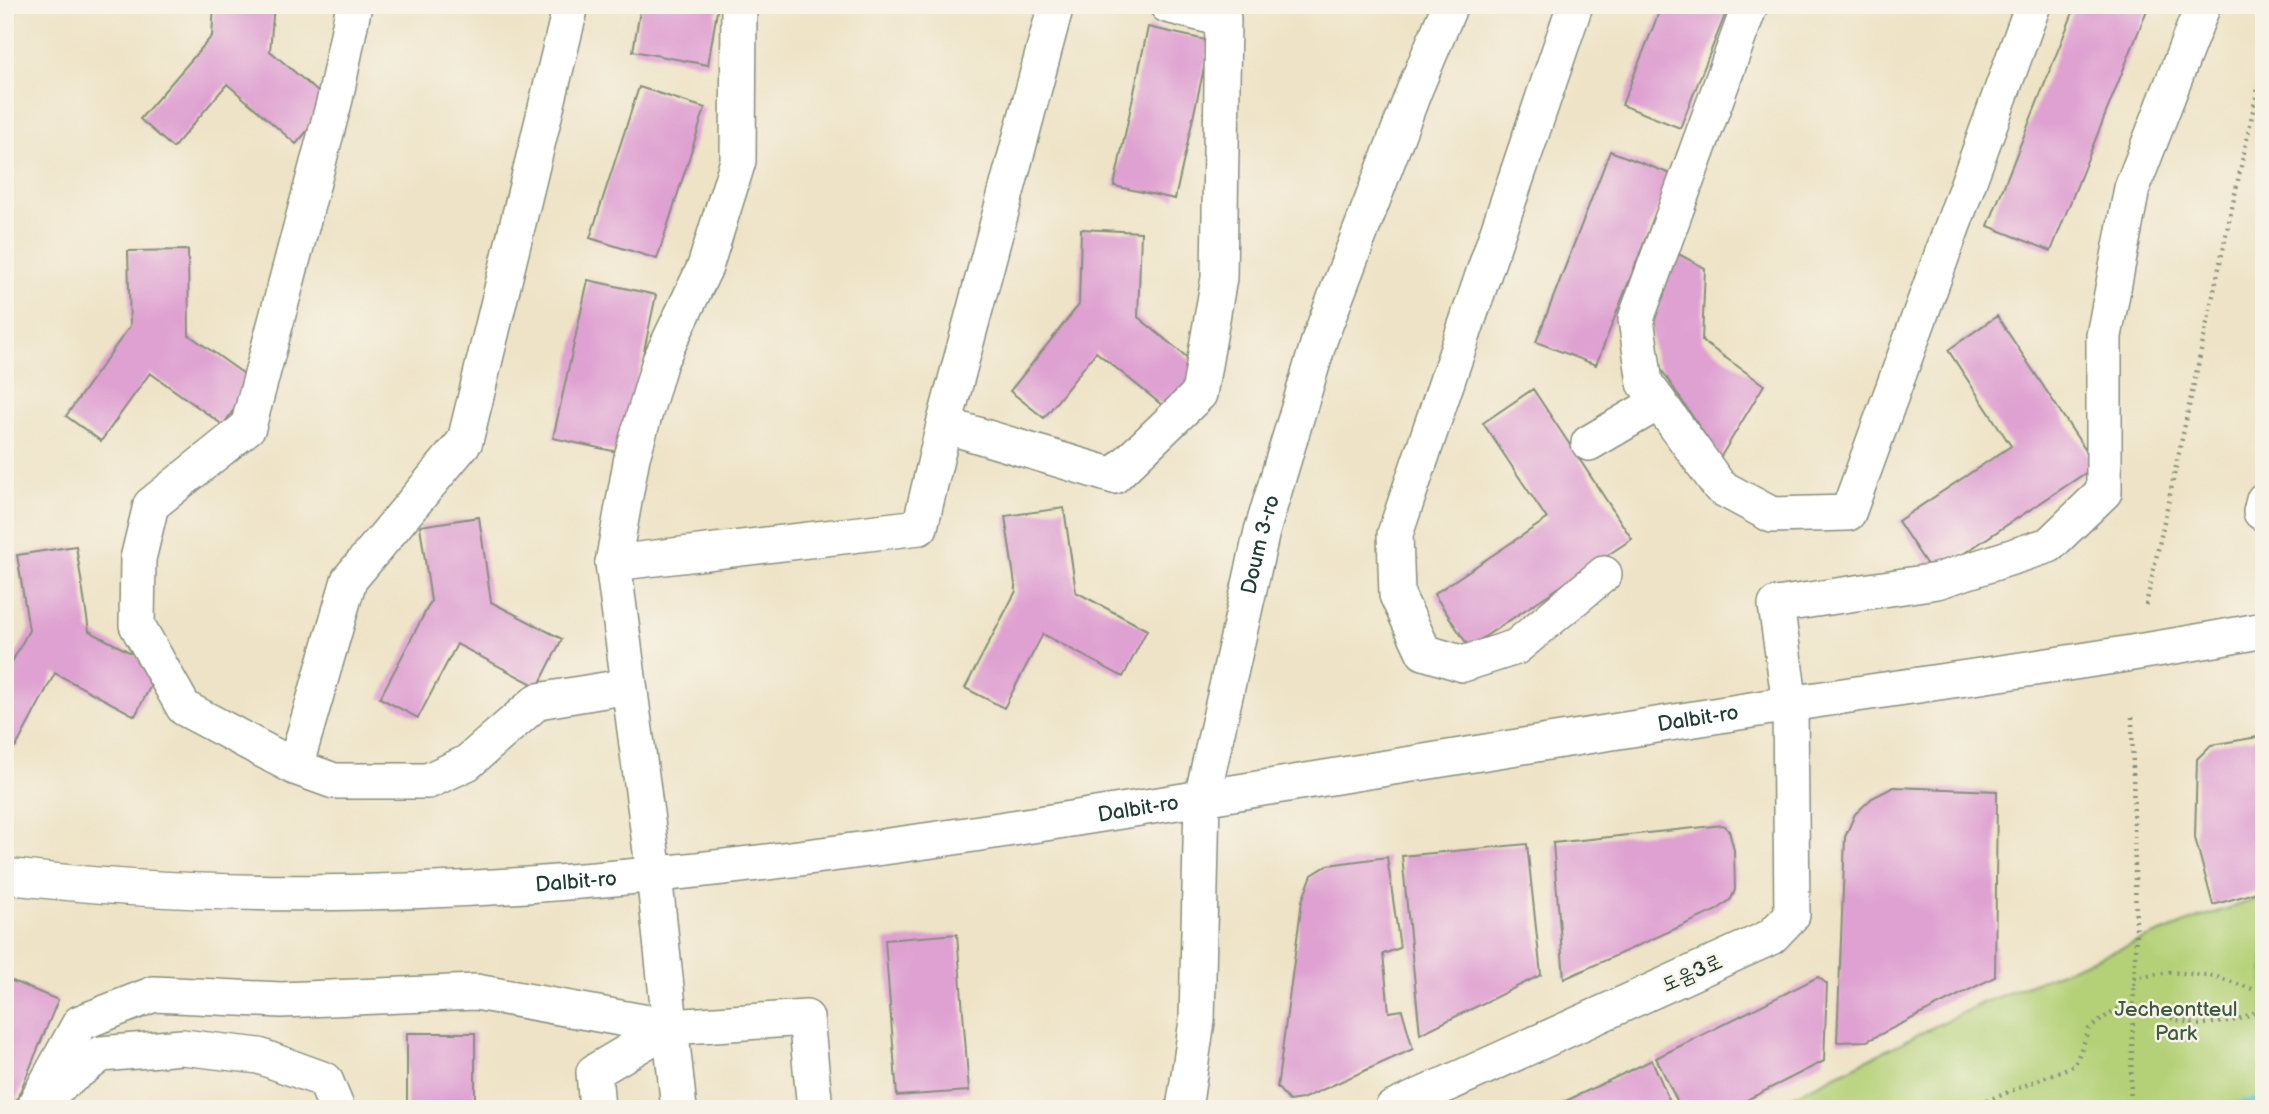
<svg xmlns="http://www.w3.org/2000/svg" width="2269" height="1114" viewBox="0 0 2269 1114" font-family="'Balsamiq Sans','Poor Story',sans-serif">
<style>
.green{fill:#b4d177;stroke:#6a8756;stroke-width:2}
.lines{fill:none;stroke-linecap:round;stroke-linejoin:round}
.stream{stroke:#57c3d0;stroke-width:10}
.building{fill:#dfa1d2}
.minor-casing{stroke:#86907d;stroke-width:38}
.path{stroke:#86907d;stroke-width:4.5;stroke-dasharray:2 5;stroke-linecap:butt}
.minor{stroke:#fff;stroke-width:35}
.path-bridge{stroke:#86907d;stroke-width:4.5;stroke-dasharray:2 5;stroke-linecap:butt}
.labels{text-anchor:middle;dominant-baseline:central;stroke-width:5;stroke-linejoin:round;paint-order:stroke}
.street-label{font-size:21px;fill:#1f3d34;stroke:#f7f3e8}
.park-label{font-size:21px;fill:#3d5b41;stroke:#f7f3e8}
</style>
<rect width="100%" height="100%" fill="#f7f3e8"/>
<filter id="ink" filterUnits="userSpaceOnUse"><feTurbulence type="fractalNoise" baseFrequency=".0143" numOctaves="2"/><feDisplacementMap in="SourceGraphic" scale="14" xChannelSelector="R" yChannelSelector="G"/><feConvolveMatrix kernelMatrix="1 2 1 2 8 2 1 2 1" color-interpolation-filters="sRGB"/></filter>
<filter id="wash" filterUnits="userSpaceOnUse"><feTurbulence type="fractalNoise" baseFrequency=".00686" numOctaves="4" result="noise"/><feDisplacementMap in="SourceGraphic" scale="28" xChannelSelector="R" yChannelSelector="G"/><feGaussianBlur stdDeviation="1.57" result="paint"/><feColorMatrix in="noise" values="0 0 0 0 0 0 0 0 0 0 0 0 0 0 0 0 0 1.4 0 .05"/><feComposite in="paint" operator="in"/></filter>
<g filter="url(#wash)">
<rect width="100%" height="100%" fill="#eee3c6"/>
<path class="green" d="M 2264,897 L 2264,1109 L 1767,1109 L 1982,1003 L 2201,917 Z"/>
<g class="lines">
<path class="stream" d="M 2223,1109 L 2264,1101"/>
</g>
<g id="blocks">
<path class="building" d="M 214,5 L 274,5 L 270,51 L 331,103 L 296,144 L 227,84 L 173,148 L 140,119 L 212,36 Z
M 641,5 L 718,5 L 708,65 L 633,51 Z
M 1662,5 L 1729,5 L 1680,128 L 1622,105 Z
M 2076,5 L 2149,5 L 2051,251 L 1988,226 Z
M 1148,27 L 1210,41 L 1175,199 L 1114,186 Z
M 639,87 L 705,108 L 657,259 L 590,238 Z
M 1610,151 L 1671,174 L 1596,365 L 1536,342 Z
M 1081,229 L 1141,232 L 1138,317 L 1200,368 L 1167,409 L 1096,352 L 1044,418 L 1010,391 L 1079,305 Z
M 188,250 L 189,335 L 254,381 L 223,425 L 150,373 L 101,441 L 66,416 L 130,326 L 128,251 Z
M 1671,250 L 1705,268 L 1702,341 L 1764,385 L 1720,458 L 1655,360 L 1650,323 Z
M 588,280 L 656,295 L 622,453 L 553,438 Z
M 1997,316 L 2096,466 L 1933,574 L 1898,521 L 2011,446 L 1948,350 Z
M 1533,389 L 1632,539 L 1469,647 L 1434,594 L 1547,519 L 1483,423 Z
M 1064,508 L 1076,592 L 1147,630 L 1123,677 L 1043,634 L 1004,708 L 965,688 L 1016,591 L 1005,516 Z
M 479,517 L 491,602 L 562,639 L 538,687 L 457,644 L 418,718 L 380,698 L 431,601 L 420,526 Z
M 76,546 L 89,631 L 160,668 L 135,716 L 55,673 L 16,747 L 5,742 L 5,675 L 29,630 L 17,555 Z
M 2264,736 L 2264,890 L 2213,905 L 2195,838 L 2197,759 L 2211,745 Z
M 1894,787 L 1997,791 L 1995,977 L 1867,1041 L 1837,1042 L 1845,837 L 1855,814 L 1872,798 Z
M 1723,825 L 1729,831 L 1734,850 L 1735,890 L 1731,899 L 1717,910 L 1564,979 L 1553,843 Z
M 1527,844 L 1541,975 L 1420,1034 L 1402,856 Z
M 1387,857 L 1400,948 L 1383,954 L 1389,1012 L 1402,1010 L 1413,1049 L 1302,1099 L 1289,1101 L 1277,1087 L 1278,1081 L 1302,901 L 1312,875 L 1328,865 Z
M 957,934 L 969,1091 L 897,1096 L 885,940 Z
M 1818,977 L 1827,984 L 1824,1061 L 1729,1109 L 1681,1109 L 1656,1058 Z
M 5,978 L 58,1000 L 13,1109 L 5,1109 Z
M 407,1033 L 475,1033 L 475,1109 L 407,1109 Z
M 1652,1060 L 1673,1109 L 1549,1109 Z"/>
</g>
</g>
<g filter="url(#ink)">
<use href="#blocks" fill-opacity="0" stroke="#86907d" stroke-width="2"/>
<g class="lines">
<g class="minor-casing">
<g id="minor">
<path d="M 354,5 L 335,99 L 248,427 L 151,505 L 138,559 L 137,625 L 184,708 L 295,767 L 334,781 L 428,781 L 467,763 L 538,701 L 629,686"/>
<path d="M 1575,5 L 1395,534 L 1397,595 L 1424,652 L 1463,664 L 1516,647 L 1604,574"/>
<path d="M 1750,5 L 1636,319 L 1645,383 L 1720,487 L 1772,515 L 1848,513 L 2033,5"/>
<path d="M 944,425 L 1114,476 L 1199,394 L 1219,278 L 1223,19 L 1167,5"/>
<path d="M 1589,443 L 1659,402"/>
<path d="M 2261,512 L 2264,500"/>
<path d="M 613,563 L 920,527 L 944,425 L 1056,5"/>
<path d="M 295,767 L 349,580 L 465,441 L 571,5"/>
<path id="s1" d="M 5,876 C 469,931 936,840 1393,767 C 1525,746 1657,724 1789,704 C 1948,680 2105,660 2264,630"/>
<path d="M 45,1096 L 101,1054 L 182,1047 L 259,1056 L 325,1080 L 337,1109"/>
<path d="M 37,1101 L 80,1023 L 154,994 L 281,1000 L 476,992 L 670,1027 L 806,1018 L 815,1109"/>
<path d="M 597,1109 L 594,1072 L 670,1027"/>
<path d="M 679,1109 L 654,874 L 613,563 L 632,457 L 660,361 L 705,267 L 738,161 L 739,5"/>
<path id="s2" d="M 1184,1109 L 1197,1021 L 1202,798 L 1262,531 L 1320,338 L 1414,91 L 1450,5"/>
<path d="M 1392,1109 L 1771,937 L 1792,915 L 1790,704 L 1776,605 L 1937,581 L 2049,545 L 2104,492 L 2104,336 L 2132,188 L 2203,5"/>
</g>
</g>
<path class="path" d="M 2146,605 L 2264,60
M 2132,717 L 2136,928 L 2134,987
M 2134,978 L 2170,972 L 2214,976 L 2264,993
M 1967,1109 L 2075,1065 L 2089,1029 L 2116,1009 L 2138,1009 L 2197,1025 L 2236,1020 L 2264,1009"/>
<use href="#minor" class="minor"/>
<path class="path-bridge" d="M 2130,1109 L 2134,987"/>
</g>
</g>
<g class="labels">
<g class="street-label">
<text stroke="none"><textPath href="#s2" startOffset="572">Doum 3-ro</textPath></text>
<text stroke="none"><textPath href="#s1" startOffset="1706">Dalbit-ro</textPath></text>
<text stroke="none"><textPath href="#s1" startOffset="1139">Dalbit-ro</textPath></text>
<text stroke="none"><textPath href="#s1" startOffset="572">Dalbit-ro</textPath></text>
<text transform="translate(1692 973) rotate(-24)">도움3로</text>
</g>
<g class="park-label">
<text x="2176" y="1009">Jecheontteul<tspan x="2176" dy="24">Park</tspan></text>
</g>
</g>
<rect width="2269" height="1114" fill="none" stroke="#f7f3e8" stroke-width="28"/>
</svg>
